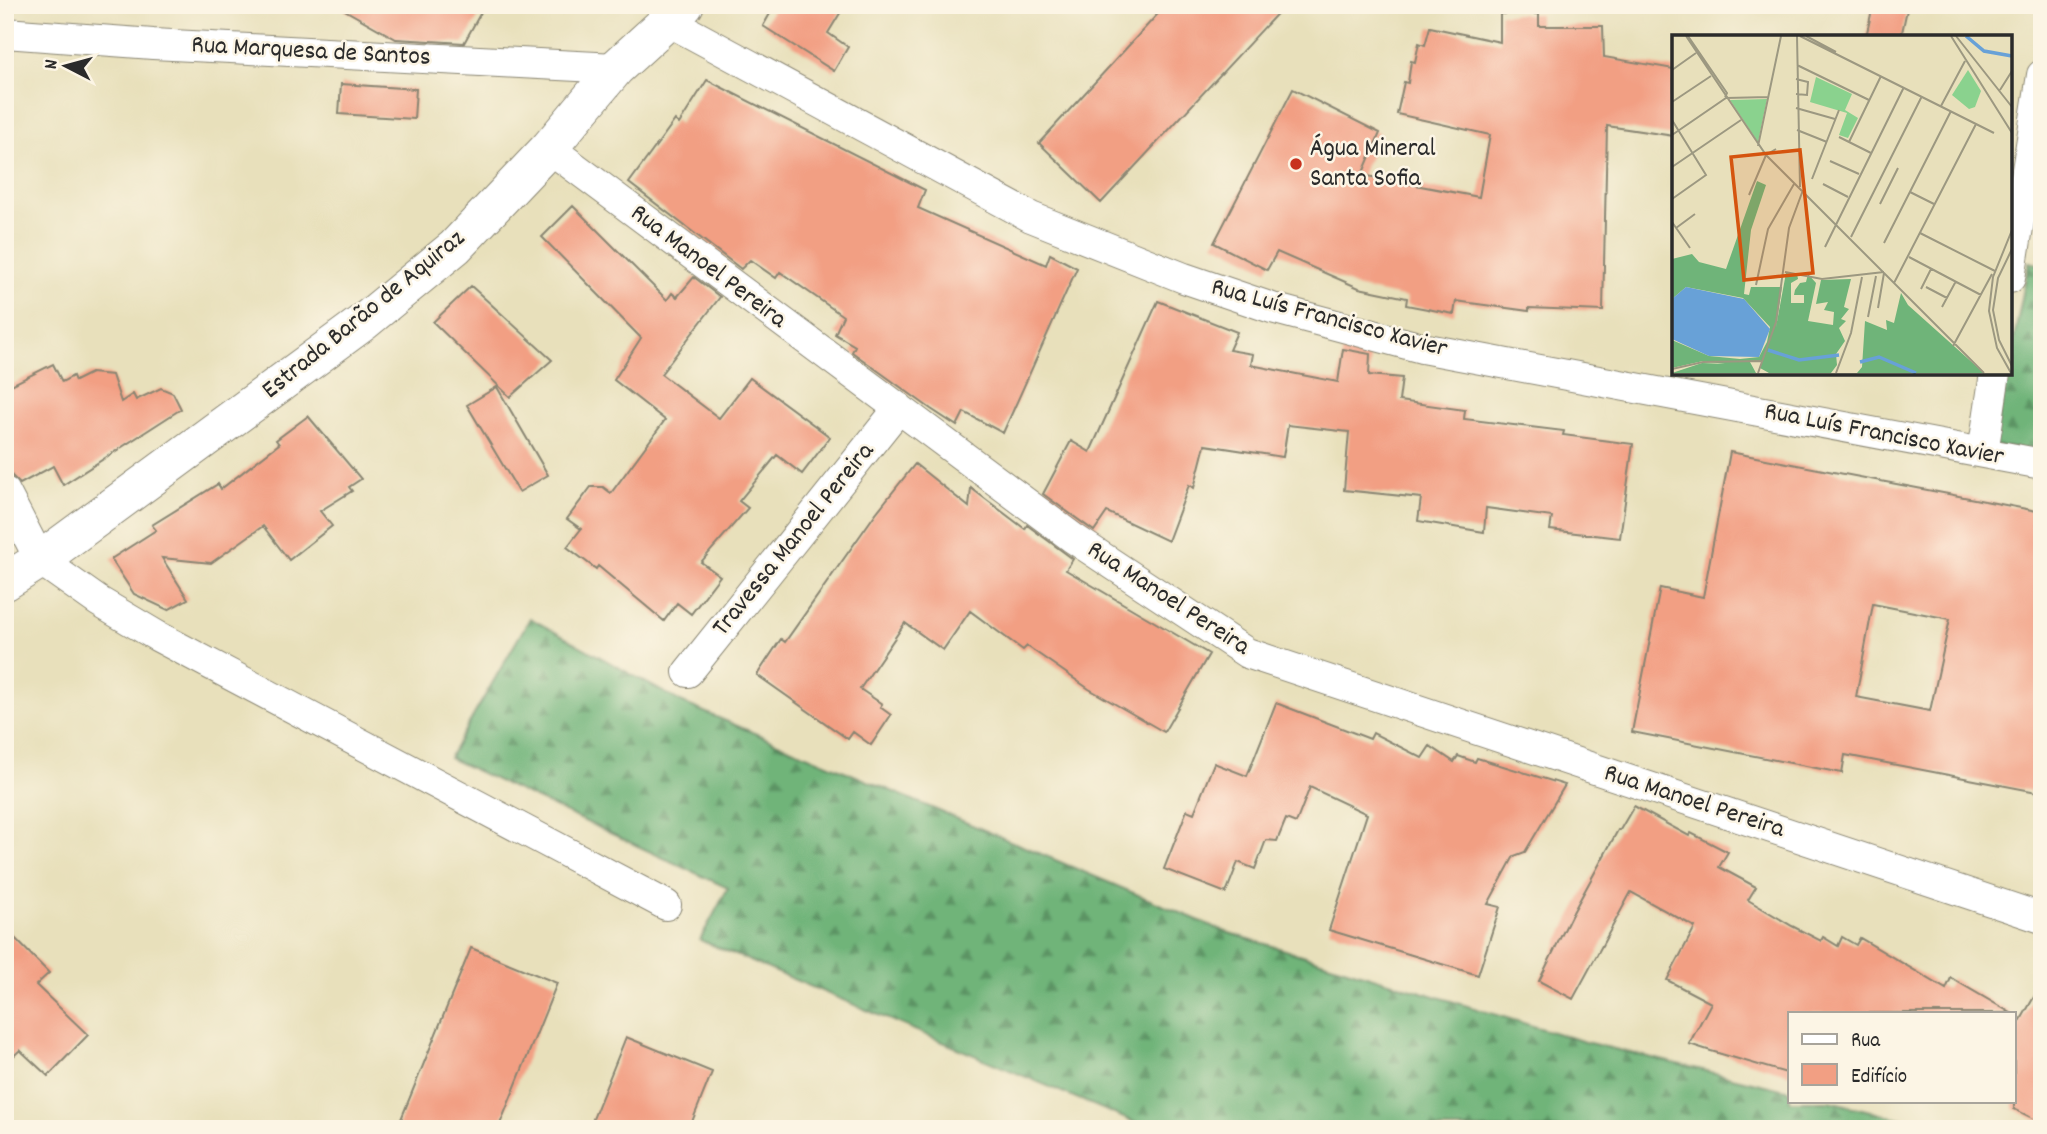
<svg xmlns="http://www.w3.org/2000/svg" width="2047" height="1134" viewBox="0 0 2047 1134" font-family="Dekko,sans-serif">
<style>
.forest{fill:url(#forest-firs);stroke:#4d7052;stroke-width:2}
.building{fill:#f29f83;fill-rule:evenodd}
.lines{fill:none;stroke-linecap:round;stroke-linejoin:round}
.minor-casing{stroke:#8a8673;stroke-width:32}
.tertiary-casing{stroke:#8a8673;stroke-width:39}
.minor{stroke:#fff;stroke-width:30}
.tertiary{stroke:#fff;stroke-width:37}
.poi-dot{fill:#c8321e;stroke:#fcf5e5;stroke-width:2.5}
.labels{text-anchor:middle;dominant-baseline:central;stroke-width:5;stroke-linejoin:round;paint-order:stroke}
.street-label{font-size:26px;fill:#2b2b2b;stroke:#fcf5e5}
.poi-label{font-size:26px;fill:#2b2b2b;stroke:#fcf5e5;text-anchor:start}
.inset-river{fill:none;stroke:#68a1d7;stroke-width:3.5}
.inset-road{fill:none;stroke:#9c9881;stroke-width:2}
.view{fill:#d5540f;fill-opacity:0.15;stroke:#d5540f;stroke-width:3.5}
.inset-edge{fill:none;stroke:#2b2b2b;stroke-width:3.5}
</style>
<defs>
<pattern id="forest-firs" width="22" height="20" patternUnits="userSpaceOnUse" patternTransform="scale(1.75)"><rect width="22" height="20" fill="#6fb479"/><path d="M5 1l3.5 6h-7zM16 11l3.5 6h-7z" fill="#5b9363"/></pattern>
</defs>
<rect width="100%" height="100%" fill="#fcf5e5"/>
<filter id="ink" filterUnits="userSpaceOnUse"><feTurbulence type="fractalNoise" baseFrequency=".0143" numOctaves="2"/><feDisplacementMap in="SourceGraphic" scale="14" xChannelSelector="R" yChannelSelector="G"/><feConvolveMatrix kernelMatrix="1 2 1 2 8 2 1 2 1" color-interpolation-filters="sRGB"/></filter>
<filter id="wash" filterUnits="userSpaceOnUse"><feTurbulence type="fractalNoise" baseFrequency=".00686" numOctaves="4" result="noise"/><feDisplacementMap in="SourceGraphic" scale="28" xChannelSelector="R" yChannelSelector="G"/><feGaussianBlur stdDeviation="1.57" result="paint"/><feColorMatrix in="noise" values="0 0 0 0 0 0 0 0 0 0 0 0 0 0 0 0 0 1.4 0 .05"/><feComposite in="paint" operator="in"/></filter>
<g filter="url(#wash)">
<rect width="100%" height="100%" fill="#e8e0bb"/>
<path class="forest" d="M 2029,262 L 2042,265 L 2042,453 L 1993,445 L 2007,373 L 2010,373 L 2010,359 Z
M 530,618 L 683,703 L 1226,932 L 1585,1042 L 1790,1091 L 1790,1101 L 1829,1101 L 1944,1129 L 1150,1129 L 700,940 L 728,888 L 449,758 Z"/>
<g id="blocks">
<path class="building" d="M 336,5 L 485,5 L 464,43 L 396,39 Z
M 775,5 L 845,5 L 828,33 L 848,47 L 834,71 L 763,26 Z
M 1166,5 L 1285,5 L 1101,203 L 1039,143 Z
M 1873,5 L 1908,5 L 1901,37 L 1866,37 Z
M 1500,14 L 1539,14 L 1539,26 L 1603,26 L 1604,57 L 1674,69 L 1674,136 L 1607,126 L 1603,311 L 1529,308 L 1529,311 L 1456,301 L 1454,314 L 1406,305 L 1407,298 L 1359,288 L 1277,252 L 1267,270 L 1214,243 L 1293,89 L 1380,133 L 1362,175 L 1479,197 L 1490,135 L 1397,114 L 1404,82 L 1408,83 L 1411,61 L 1415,62 L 1419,43 L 1425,45 L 1430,27 L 1500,42 Z
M 707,80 L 925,190 L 918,208 L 1046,265 L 1050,254 L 1077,268 L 1003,433 L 964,412 L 957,426 L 931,409 L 852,352 L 855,346 L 835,334 L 843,316 L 780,272 L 776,278 L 750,260 L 741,269 L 629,183 L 675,120 L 679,124 Z
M 341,84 L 416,89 L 414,119 L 339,114 Z
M 573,206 L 667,300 L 672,293 L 677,297 L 694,277 L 720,297 L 661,374 L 719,418 L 750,378 L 830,437 L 802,474 L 777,455 L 739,501 L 748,508 L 701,562 L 720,576 L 691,614 L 677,603 L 664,621 L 598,566 L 596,569 L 567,547 L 581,529 L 567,519 L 591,487 L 603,487 L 611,493 L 665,420 L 614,380 L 641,338 L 542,237 Z
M 471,286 L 552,360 L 510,397 L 433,322 Z
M 1158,301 L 1237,332 L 1229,350 L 1253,354 L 1251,365 L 1338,382 L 1343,349 L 1370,354 L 1369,375 L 1402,378 L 1399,401 L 1465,410 L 1464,419 L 1564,431 L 1563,435 L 1633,444 L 1620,538 L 1550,530 L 1552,517 L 1486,508 L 1484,532 L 1418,521 L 1421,498 L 1344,490 L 1349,432 L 1288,425 L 1283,457 L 1205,445 L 1194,488 L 1189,485 L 1168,541 L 1107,512 L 1094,531 L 1043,494 L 1071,441 L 1090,452 Z
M 53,364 L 62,382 L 73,376 L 75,381 L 91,373 L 112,375 L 121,402 L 133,394 L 136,400 L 161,388 L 173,393 L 181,409 L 63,485 L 53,466 L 20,484 L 12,476 L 5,462 L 5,388 Z
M 497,387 L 548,475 L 519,492 L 467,405 Z
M 308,416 L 361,479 L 349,487 L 352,491 L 320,511 L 332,526 L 289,560 L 263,526 L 211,563 L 162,558 L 188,599 L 168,610 L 134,594 L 111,559 L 156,530 L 152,525 L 218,484 L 221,489 L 279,444 L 276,440 Z
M 1730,452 L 2042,512 L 2042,793 L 1845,755 L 1842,773 L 1632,732 L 1660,588 L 1703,597 ZM 1873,604 L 1950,619 L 1930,711 L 1856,697 Z
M 915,464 L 969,507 L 971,488 L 1025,529 L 1027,525 L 1073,559 L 1066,570 L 1209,654 L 1164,732 L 1089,689 L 1027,646 L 1023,650 L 970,611 L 943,650 L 905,623 L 860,689 L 882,704 L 880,707 L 891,715 L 871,745 L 853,732 L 848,739 L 757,675 L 781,639 L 785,642 L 876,513 Z
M 1276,703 L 1370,739 L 1373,733 L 1422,758 L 1430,746 L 1454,762 L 1458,756 L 1475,762 L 1477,758 L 1565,785 L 1525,852 L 1514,856 L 1488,904 L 1500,907 L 1478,975 L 1329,930 L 1367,814 L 1310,787 L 1296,823 L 1286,819 L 1277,841 L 1266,840 L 1255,869 L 1238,862 L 1226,893 L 1164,869 L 1187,810 L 1194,813 L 1214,763 L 1247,776 Z
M 1634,806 L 1689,836 L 1691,833 L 1728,852 L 1719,867 L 1756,887 L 1748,900 L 1792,926 L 1821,941 L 1823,937 L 1838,946 L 1842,937 L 1856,945 L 1860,938 L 1946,989 L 1951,978 L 2011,1013 L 1790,1013 L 1790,1074 L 1711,1051 L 1689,1044 L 1711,1003 L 1667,980 L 1695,927 L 1631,892 L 1573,999 L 1539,981 L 1571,916 L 1618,830 L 1620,830 Z
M 5,928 L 49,973 L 36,985 L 88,1035 L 48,1076 L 20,1050 L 5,1064 Z
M 471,948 L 557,983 L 498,1129 L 397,1129 Z
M 2042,983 L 2042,1123 L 2014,1109 L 2014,1032 Z
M 626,1037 L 712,1072 L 689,1129 L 589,1129 Z"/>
</g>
</g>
<g filter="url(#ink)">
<use href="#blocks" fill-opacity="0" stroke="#8a8673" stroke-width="2"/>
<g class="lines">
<g class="minor-casing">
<path id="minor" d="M 668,21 L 1031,217 L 1184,278 L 1272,308 L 1422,348 L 2042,464
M 5,33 L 153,44 L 616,68
M 549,148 L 1073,538 L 1247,653 L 2042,918
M 2010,278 L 2042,75
M 1983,453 L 1995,373
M 5,492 L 40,560 L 98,601 L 157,636 L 666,905
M 688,672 L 899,408"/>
</g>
<g class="tertiary-casing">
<path id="tertiary" d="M 5,582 L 40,560 L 365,321 L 455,247 L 549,148 L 616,68 L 685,5"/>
</g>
<use href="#minor" class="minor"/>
<use href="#tertiary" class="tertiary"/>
</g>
</g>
<circle class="poi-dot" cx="1296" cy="164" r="7"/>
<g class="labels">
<g class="street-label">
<text transform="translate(311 52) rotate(3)">Rua Marquesa de Santos</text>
<text transform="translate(708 267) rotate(37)">Rua Manoel Pereira</text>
<text transform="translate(364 315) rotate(-39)">Estrada Barão de Aquiraz</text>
<text transform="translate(1329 319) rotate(15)">Rua Luís Francisco Xavier</text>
<text transform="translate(1884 435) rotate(11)">Rua Luís Francisco Xavier</text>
<text transform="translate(794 540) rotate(-51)">Travessa Manoel Pereira</text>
<text transform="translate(1168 599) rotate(33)">Rua Manoel Pereira</text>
<text transform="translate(1694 802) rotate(18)">Rua Manoel Pereira</text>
</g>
<g class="poi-label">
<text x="1310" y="149">Água Mineral<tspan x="1310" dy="30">Santa Sofia</tspan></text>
</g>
</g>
<g transform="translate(1672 35)">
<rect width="340" height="340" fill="#e8e0bb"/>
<path d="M 296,35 L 309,56 L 303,72 L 297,74 L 280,60 Z" fill="#8ad28e"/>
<path d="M 85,146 L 94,150 L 79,195 L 72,259 L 77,260 L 79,252 L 110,252 L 104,292 L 114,238 L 125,239 L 126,244 L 119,248 L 119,268 L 132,268 L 132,260 L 122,260 L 123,255 L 128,248 L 134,247 L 136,239 L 144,248 L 136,286 L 161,290 L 162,277 L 152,275 L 156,267 L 144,269 L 149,245 L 179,244 L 172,272 L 177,274 L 169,284 L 174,286 L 167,293 L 173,306 L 164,319 L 165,330 L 159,338 L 97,338 L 88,333 L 90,326 L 78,327 L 84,338 L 0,338 L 30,328 L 53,329 L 31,326 L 0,333 L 0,305 L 37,321 L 68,324 L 87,322 L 95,307 L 98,292 L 71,263 L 14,252 L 0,264 L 0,224 L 20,219 L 27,227 L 54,234 ZM 229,258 L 236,270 L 312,338 L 185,338 L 190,332 L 193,286 L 215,295 L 214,285 L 222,288 Z" fill="#6fb479"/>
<path d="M 144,42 L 180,59 L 173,75 L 186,83 L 176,103 L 167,100 L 175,78 L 138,67 ZM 95,64 L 86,107 L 58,65 Z" fill="#8ad28e"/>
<path d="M 14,252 L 72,264 L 98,294 L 87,322 L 37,321 L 0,304 L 0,264 Z" fill="#68a1d7"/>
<path class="inset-river" d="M 294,1 L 312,16 L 340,21M 96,315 L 127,325 L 167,320M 188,327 L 207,322 L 244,338"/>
<path class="inset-road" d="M 14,1 L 94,120 L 312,338M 16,1 L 55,58 L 53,62M 125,1 L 128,152M 128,1 L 322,98M 134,1 L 164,17M 279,1 L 340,98M 284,1 L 340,72M 125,30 L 197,65M 0,35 L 24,18M 328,55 L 340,36M 124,59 L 135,60 L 136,47 L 124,44M 0,67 L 39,41M 269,71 L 293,26M 124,73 L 163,84M 0,85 L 34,140 L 0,164M 125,95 L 155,107M 0,100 L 54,63 L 97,62M 167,102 L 199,118M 177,107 L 209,41M 86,111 L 109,1M 158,126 L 187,139M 0,132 L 69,85M 140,144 L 167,75M 151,149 L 176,162M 238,157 L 262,169M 77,160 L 94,120 L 104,114M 208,169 L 226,133M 0,187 L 18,213M 4,193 L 23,179M 248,198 L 323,236M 179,202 L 250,61M 212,208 L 279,76M 153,212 L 232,52M 340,214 L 326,243 L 321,275 L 327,305 L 340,331M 237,222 L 309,260M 113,237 L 150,244 L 212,237M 222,248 L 304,89M 84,250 L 96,194 L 122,149M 254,252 L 275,263M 249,254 L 259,234M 270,272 L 284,246M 206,273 L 212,238M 196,282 L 204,241M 281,311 L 320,239M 0,334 L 31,327 L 89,326M 86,338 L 104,287 L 117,193 L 131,155M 164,338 L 179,298 L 190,242M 339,338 L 325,313 L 317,276 L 321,242 L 340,195"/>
<path class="view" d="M 128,115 L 141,238 L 72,245 L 59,122 Z"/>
<rect width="340" height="340" class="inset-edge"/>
</g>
<rect width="2047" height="1134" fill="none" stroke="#fcf5e5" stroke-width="28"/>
<rect x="1788" y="1012" width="228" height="91" fill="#fcf5e5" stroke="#a8a49b" stroke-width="2"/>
<rect x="1802" y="1034" width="35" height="10" fill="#ffffff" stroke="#a8a49b" stroke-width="2"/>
<text x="1851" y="1046" font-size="21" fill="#2b2b2b">Rua</text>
<rect x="1802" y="1064" width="35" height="21" fill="#f29f83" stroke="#a8a49b" stroke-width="2"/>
<text x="1851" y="1082" font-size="21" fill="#2b2b2b">Edifício</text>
<g transform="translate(66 66) rotate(276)" stroke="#fcf5e5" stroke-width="5" paint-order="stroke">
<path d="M0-5L12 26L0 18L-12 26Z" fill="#2b2b2b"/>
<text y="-10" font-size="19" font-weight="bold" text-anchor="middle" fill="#2b2b2b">N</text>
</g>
</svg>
